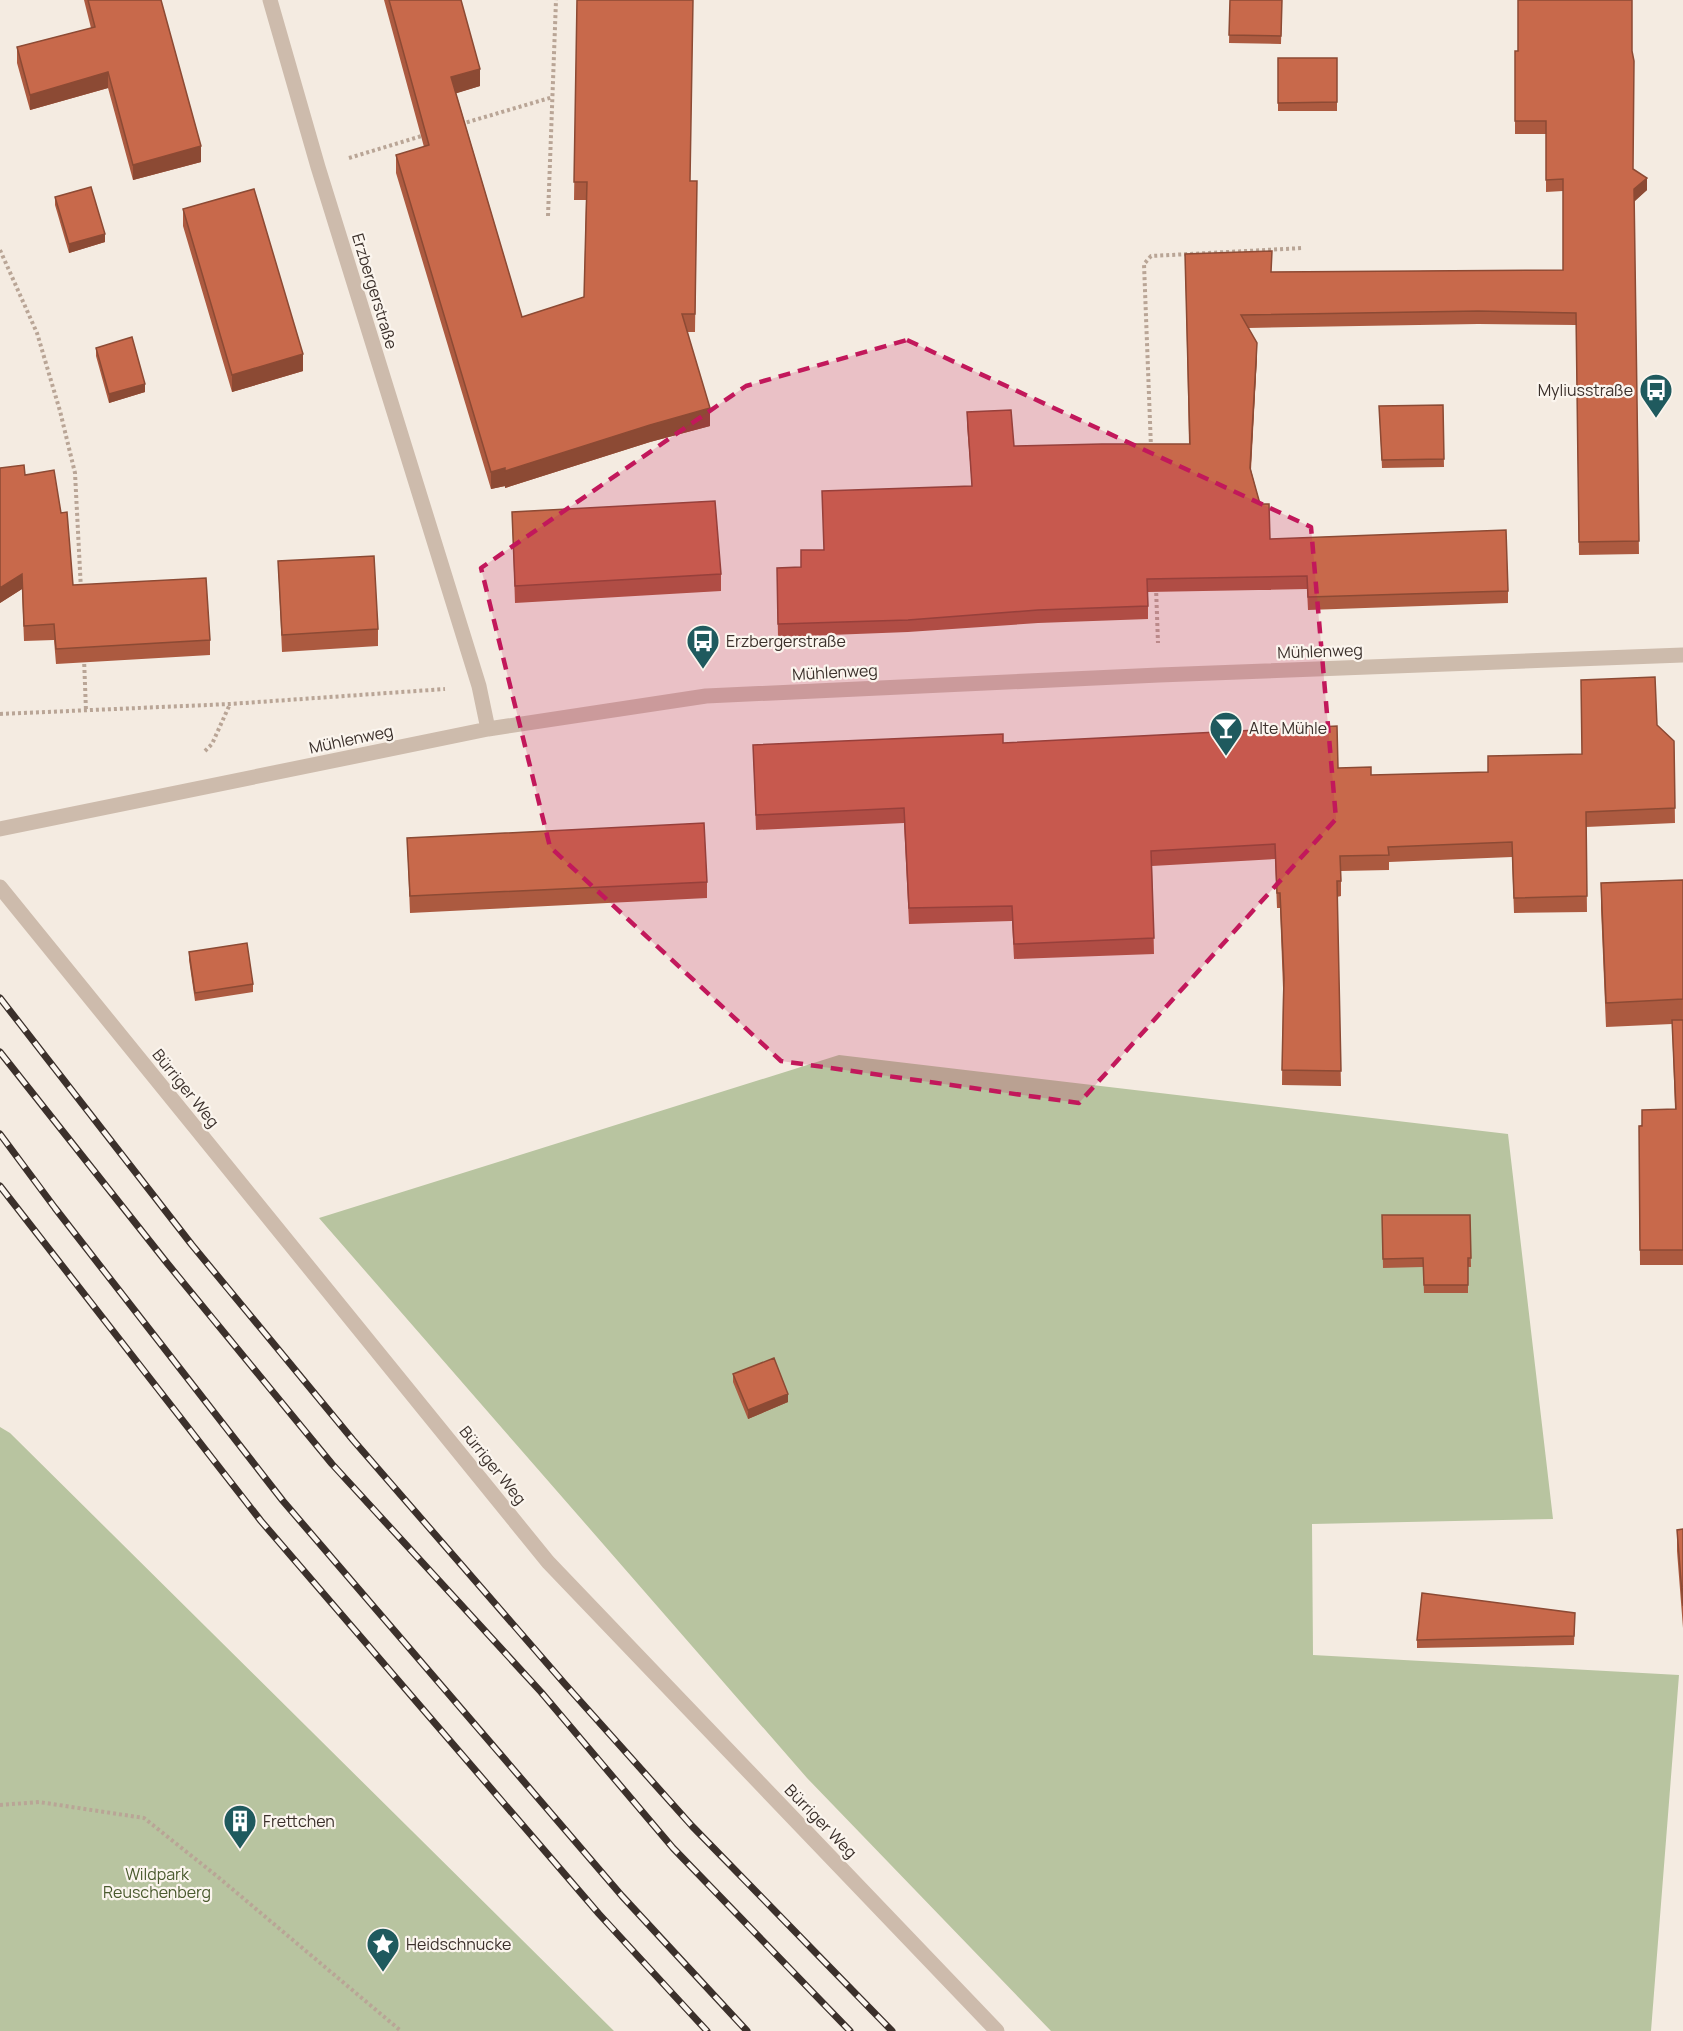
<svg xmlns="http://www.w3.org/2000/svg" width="1683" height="2031" viewBox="0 0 1683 2031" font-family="Manrope,sans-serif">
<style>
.green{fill:#b8c4a0}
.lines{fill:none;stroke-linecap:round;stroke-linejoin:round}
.path{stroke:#b9a596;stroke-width:4;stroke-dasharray:3 3;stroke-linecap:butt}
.minor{stroke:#cdbbac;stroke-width:15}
.rail-casing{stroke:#3b302b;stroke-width:7}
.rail{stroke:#fbf5ee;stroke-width:4.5;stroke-dasharray:14;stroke-linecap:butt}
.wall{fill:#ac5a40}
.shaded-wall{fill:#8c4a34}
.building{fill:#c8694b;stroke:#8c4a34;stroke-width:1.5}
.marked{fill:#c2185b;fill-opacity:0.2;stroke:#c2185b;stroke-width:4.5;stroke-dasharray:12 8;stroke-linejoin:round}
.labels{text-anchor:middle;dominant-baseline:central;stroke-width:4.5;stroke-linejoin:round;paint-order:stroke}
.street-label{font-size:16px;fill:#3b302b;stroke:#fbf5ee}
.poi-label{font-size:16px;fill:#3b302b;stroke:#fbf5ee;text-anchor:start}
.park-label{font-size:16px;fill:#4a5a2e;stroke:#fbf5ee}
</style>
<rect width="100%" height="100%" fill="#f4ebe1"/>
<path class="green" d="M 839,1055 L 1508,1134 L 1553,1519 L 1312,1524 L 1313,1655 L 1679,1675 L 1651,2031 L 1051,2031 L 807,1778 L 319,1218 Z
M 0,1427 L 10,1433 L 614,2031 L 0,2031 Z"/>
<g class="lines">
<path class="path" d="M 461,124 L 553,97
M 349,158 L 425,135
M 548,216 L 556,0
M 0,250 L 37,333 L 60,411 L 75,473 L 81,590
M 1151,448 L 1144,264 L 1151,256 L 1303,248
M 1156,587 L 1158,643
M 84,658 L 86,711
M 0,714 L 230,704 L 445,689
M 205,751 L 212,744 L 230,704
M 0,1805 L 39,1802 L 144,1818 L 218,1877 L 401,2031"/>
<path class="minor" d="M 270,0 L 318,167 L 479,686 L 488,729
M 0,829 L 488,729 L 706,696 L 1159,675 L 1683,655
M 0,887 L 548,1562 L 997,2031"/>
<g class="rail-casing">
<path id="rail" d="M 0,998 L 192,1245 L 353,1440 L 564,1683 L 692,1826 L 892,2031
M 0,1052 L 167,1263 L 332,1464 L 541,1692 L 673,1848 L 850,2031
M 0,1134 L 55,1208 L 283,1501 L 622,1896 L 747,2031
M 0,1186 L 261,1521 L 599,1914 L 707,2031"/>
</g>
<use href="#rail" class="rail"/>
</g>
<path class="wall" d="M 84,0 L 161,0 L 201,162 L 133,180 L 108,88 L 30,110 L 17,63 L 17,47 L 91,28 Z
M 384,0 L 461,0 L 480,86 L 456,93 L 522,317 L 584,297 L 586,200 L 574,200 L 577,0 L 690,181 L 697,181 L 695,332 L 687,332 L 710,426 L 650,442 L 505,488 L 505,486 L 491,489 L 396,173 L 396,155 L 424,147 Z
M 1230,0 L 1282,0 L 1281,44 L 1229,43 Z
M 1515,51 L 1633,169 L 1647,190 L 1634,201 L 1639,554 L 1579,555 L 1576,325 L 1478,324 L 1248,328 L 1257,356 L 1251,470 L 1260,504 L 1270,539 L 1508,591 L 1508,603 L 1308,610 L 1307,589 L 1148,592 L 1148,619 L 1038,623 L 908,632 L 778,637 L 777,580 L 801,567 L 801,550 L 823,550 L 972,486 L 967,425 L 967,412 L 1014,446 L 1189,444 L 1185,254 L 1272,272 L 1563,270 L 1563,191 L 1546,192 L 1546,134 L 1515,134 Z
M 1278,58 L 1337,58 L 1337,111 L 1278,111 Z
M 55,197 L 105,242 L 69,253 L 55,205 Z
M 183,209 L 303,371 L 232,392 L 183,226 Z
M 96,348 L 145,392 L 109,403 L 96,356 Z
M 1443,405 L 1444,467 L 1382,468 L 1379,406 Z
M 25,475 L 73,585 L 210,640 L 210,655 L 56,664 L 54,640 L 24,641 L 22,589 L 0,603 Z
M 512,512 L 721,574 L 721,591 L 515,603 Z
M 278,561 L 378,629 L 378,646 L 282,652 Z
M 1657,725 L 1674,741 L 1675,823 L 1586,827 L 1587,912 L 1514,913 L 1512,857 L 1389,862 L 1389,870 L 1341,871 L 1341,896 L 1337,897 L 1341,1086 L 1282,1085 L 1283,988 L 1280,908 L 1277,908 L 1275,859 L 1152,866 L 1154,954 L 1014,959 L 1012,921 L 909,924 L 904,823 L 756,830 L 753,745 L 1003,743 L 1338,768 L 1371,775 L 1488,772 L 1582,754 Z
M 407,838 L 707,882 L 707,898 L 410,913 Z
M 1683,880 L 1683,1265 L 1640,1265 L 1639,1126 L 1675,1109 L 1672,1024 L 1606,1027 L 1601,908 L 1601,883 Z
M 189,952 L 253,984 L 253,992 L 195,1001 L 189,960 Z
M 1382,1215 L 1470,1215 L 1471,1267 L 1468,1267 L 1468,1293 L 1424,1293 L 1423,1267 L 1383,1268 Z
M 733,1374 L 788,1402 L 748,1419 L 733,1382 Z
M 1683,1529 L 1683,1628 L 1677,1551 L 1677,1530 Z
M 1575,1613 L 1574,1645 L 1417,1648 L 1417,1640 Z"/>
<path class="shaded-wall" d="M 480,69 L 480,86 L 451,95 L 451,77 Z
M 108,72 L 108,88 L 30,110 L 30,95 Z
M 201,146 L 201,162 L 133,180 L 133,165 Z
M 1647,178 L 1647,190 L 1634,202 L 1634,189 Z
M 105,234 L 105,242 L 69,253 L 69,244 Z
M 1257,343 L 1257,356 L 1250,480 L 1250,468 Z
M 303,354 L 303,371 L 232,392 L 232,375 Z
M 145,384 L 145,392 L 109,403 L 109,394 Z
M 710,408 L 710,426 L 650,442 L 505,488 L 505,471 L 650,425 Z
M 505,468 L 505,486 L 491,489 L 491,472 Z
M 22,574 L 22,589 L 0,603 L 0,588 Z
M 788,1394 L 788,1402 L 748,1419 L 748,1410 Z"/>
<path class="building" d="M 88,0 L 161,0 L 201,146 L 133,165 L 108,72 L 30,95 L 17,47 L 95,27 Z
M 389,0 L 461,0 L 480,69 L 451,77 L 522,317 L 584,297 L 587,182 L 574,182 L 577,0 L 693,0 L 690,181 L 697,181 L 695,314 L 682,314 L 710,408 L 650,425 L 505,471 L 505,468 L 491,472 L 396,155 L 429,145 Z
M 1230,0 L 1282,0 L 1281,36 L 1229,35 Z
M 1518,0 L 1632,0 L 1632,51 L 1634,61 L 1633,169 L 1647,178 L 1634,189 L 1639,541 L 1579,542 L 1576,313 L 1478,311 L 1241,315 L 1257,343 L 1250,468 L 1260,504 L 1269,504 L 1270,539 L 1506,530 L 1508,591 L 1308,597 L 1307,576 L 1147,579 L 1148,606 L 1038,610 L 908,620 L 778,624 L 777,568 L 801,567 L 801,550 L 824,550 L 822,491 L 972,486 L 967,412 L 1011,410 L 1014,446 L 1102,444 L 1190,444 L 1185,254 L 1272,251 L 1271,272 L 1563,270 L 1563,179 L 1546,180 L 1546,121 L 1515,121 L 1515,51 L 1518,51 Z
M 1278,58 L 1337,58 L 1337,102 L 1278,103 Z
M 91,187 L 105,234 L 69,244 L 55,197 Z
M 254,189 L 303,354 L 232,375 L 183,209 Z
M 132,337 L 145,384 L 109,394 L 96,348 Z
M 1443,405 L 1444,459 L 1382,460 L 1379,406 Z
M 24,465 L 25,475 L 54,470 L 61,513 L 67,512 L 73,585 L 206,578 L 210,640 L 56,649 L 54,624 L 24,626 L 22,574 L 0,588 L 0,468 Z
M 715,501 L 721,574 L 515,586 L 512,512 Z
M 374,556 L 378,629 L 282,635 L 278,561 Z
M 1655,677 L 1657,725 L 1674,741 L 1675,808 L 1586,812 L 1587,896 L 1514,898 L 1512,842 L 1388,847 L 1389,855 L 1340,856 L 1341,881 L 1337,881 L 1341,1071 L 1282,1070 L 1284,978 L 1280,893 L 1277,893 L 1275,844 L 1151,851 L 1154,938 L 1014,944 L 1012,906 L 909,908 L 904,808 L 756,815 L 753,745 L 1003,734 L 1003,743 L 1337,726 L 1338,768 L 1371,767 L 1371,775 L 1488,772 L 1488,756 L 1582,754 L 1581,680 Z
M 704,823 L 707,882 L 410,896 L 407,838 Z
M 1683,880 L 1683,999 L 1606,1003 L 1601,883 Z
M 247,943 L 253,984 L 195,993 L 189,952 Z
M 1672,1020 L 1683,1020 L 1683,1250 L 1640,1250 L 1639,1126 L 1642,1126 L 1642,1110 L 1676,1109 Z
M 1382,1215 L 1470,1215 L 1471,1258 L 1468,1258 L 1468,1285 L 1424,1285 L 1423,1258 L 1383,1259 Z
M 774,1358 L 788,1394 L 748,1410 L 733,1374 Z
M 1683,1529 L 1683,1606 L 1677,1530 Z
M 1422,1593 L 1575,1613 L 1574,1636 L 1417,1640 Z"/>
<path class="marked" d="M 907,340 L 1311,527 L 1336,819 L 1079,1103 L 781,1061 L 550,847 L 481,568 L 746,386 Z"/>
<defs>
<g id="bus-pin" transform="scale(1.725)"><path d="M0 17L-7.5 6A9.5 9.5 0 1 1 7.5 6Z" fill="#1f5a5e" stroke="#fbf5ee"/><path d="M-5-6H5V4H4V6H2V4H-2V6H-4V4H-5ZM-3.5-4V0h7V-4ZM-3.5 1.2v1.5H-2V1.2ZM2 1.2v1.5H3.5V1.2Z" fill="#fff"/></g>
<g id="bar-pin" transform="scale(1.725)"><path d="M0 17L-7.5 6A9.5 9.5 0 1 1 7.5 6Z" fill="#1f5a5e" stroke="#fbf5ee"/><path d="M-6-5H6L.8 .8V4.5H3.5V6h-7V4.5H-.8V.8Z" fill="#fff"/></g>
<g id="building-pin" transform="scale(1.725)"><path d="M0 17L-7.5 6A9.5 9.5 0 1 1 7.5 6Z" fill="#1f5a5e" stroke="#fbf5ee"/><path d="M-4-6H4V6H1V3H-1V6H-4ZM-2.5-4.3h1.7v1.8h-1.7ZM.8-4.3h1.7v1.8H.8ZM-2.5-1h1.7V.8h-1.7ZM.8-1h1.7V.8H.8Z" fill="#fff"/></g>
<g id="sight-pin" transform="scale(1.725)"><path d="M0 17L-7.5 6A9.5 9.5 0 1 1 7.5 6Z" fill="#1f5a5e" stroke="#fbf5ee"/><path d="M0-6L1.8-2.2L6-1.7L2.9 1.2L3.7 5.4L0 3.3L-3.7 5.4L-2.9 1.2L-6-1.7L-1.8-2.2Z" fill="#fff"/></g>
</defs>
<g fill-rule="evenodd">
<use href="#bus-pin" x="1656" y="390"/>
<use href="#bus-pin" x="703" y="641"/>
<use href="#bar-pin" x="1226" y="728"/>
<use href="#building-pin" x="240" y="1821"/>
<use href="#sight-pin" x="383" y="1944"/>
</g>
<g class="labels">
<g class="street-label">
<text transform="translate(375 291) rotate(73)">Erzbergerstraße</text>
<text transform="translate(1320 651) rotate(-2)">Mühlenweg</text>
<text transform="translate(835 672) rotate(-3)">Mühlenweg</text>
<text transform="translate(351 739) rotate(-12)">Mühlenweg</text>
<text transform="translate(186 1088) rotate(51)">Bürriger Weg</text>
<text transform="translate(493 1465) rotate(51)">Bürriger Weg</text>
<text transform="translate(821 1821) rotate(46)">Bürriger Weg</text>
</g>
<g class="poi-label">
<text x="1633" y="390" text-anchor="end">Myliusstraße</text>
<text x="726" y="641">Erzbergerstraße</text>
<text x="1249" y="728">Alte Mühle</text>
<text x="263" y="1821">Frettchen</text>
<text x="406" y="1944">Heidschnucke</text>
</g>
<g class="park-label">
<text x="157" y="1874">Wildpark<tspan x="157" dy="18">Reuschenberg</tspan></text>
</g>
</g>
</svg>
